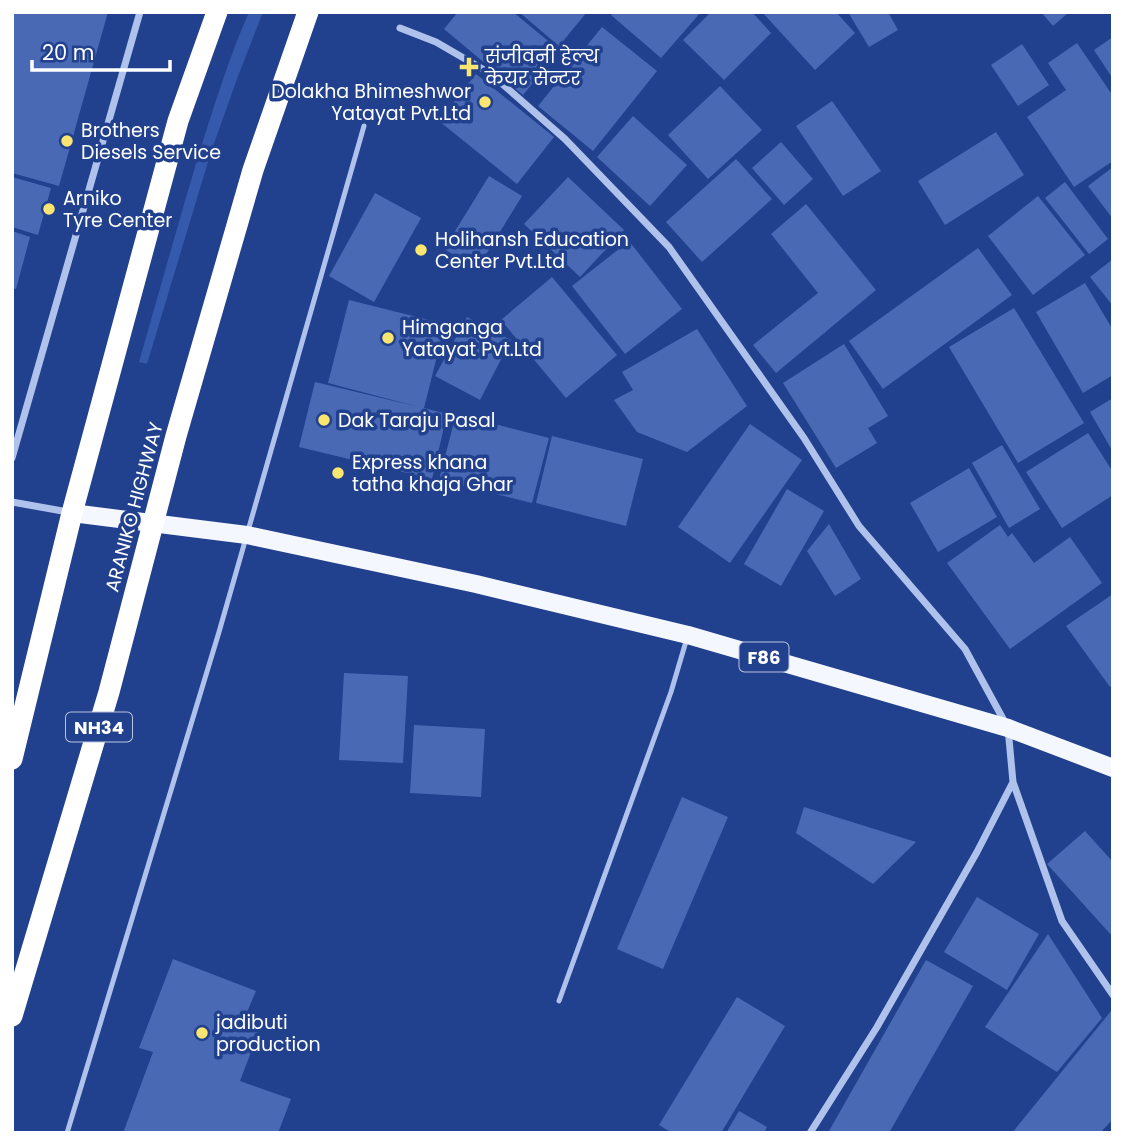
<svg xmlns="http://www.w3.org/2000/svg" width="1125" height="1145" viewBox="0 0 1125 1145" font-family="Poppins,'Noto Sans Devanagari',sans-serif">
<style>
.green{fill:#3559ab}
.building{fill:#4a69b5}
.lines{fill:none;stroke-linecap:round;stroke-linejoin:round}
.lane{stroke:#afc2ec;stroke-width:5}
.street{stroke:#afc2ec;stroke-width:7}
.primary{stroke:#f5f7ff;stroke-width:18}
.highway{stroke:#fff;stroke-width:21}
.poi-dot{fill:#f9e570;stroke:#21408d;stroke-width:2.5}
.labels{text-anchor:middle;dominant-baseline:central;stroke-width:7;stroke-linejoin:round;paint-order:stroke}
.shield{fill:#21408d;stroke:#bcc6dd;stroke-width:2}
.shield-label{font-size:18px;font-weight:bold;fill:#fff}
.poi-label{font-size:19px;fill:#fff;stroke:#21408d;text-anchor:start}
.street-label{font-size:19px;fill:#fff;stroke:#21408d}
</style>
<rect width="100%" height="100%" fill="#21408d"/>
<path class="green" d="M 249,12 L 263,12 L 237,79 L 211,152 L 147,364 L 139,362 C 160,289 180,216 202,144 C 216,100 230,55 249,12 Z"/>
<path class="building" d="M 13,12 L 108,12 L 59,186 L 12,173 Z
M 458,12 L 513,12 L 559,50 L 523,95 L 444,29 Z
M 519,12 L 587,12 L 559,46 Z
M 613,12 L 701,12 L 661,58 L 611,15 Z
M 711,12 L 752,12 L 771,33 L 724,80 L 683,40 Z
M 762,12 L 836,12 L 855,33 L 815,70 Z
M 848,12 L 888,12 L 898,30 L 869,47 Z
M 1041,12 L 1069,12 L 1053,26 Z
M 602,27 L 657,71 L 593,151 L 538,106 Z
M 1113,37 L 1113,79 L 1094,50 Z
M 1077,43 L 1113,96 L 1113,161 L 1074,187 L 1027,117 L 1066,90 L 1048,63 Z
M 1022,44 L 1049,85 L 1018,106 L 991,65 Z
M 476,74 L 554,137 L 517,184 L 439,121 Z
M 720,86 L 762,130 L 708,179 L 668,135 Z
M 832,101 L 881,171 L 843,196 L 796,126 Z
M 633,116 L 687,165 L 650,206 L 597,157 Z
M 996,132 L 1024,175 L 945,225 L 918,181 Z
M 781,142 L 813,179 L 784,205 L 752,168 Z
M 736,159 L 772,199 L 702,262 L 666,222 Z
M 1113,167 L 1113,219 L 1088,186 Z
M 489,176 L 522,196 L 477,269 L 444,249 Z
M 12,177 L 51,188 L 38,235 L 12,227 Z
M 568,177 L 624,230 L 580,277 L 524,224 Z
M 1065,182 L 1108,239 L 1089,254 L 1045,198 Z
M 375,193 L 421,218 L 374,302 L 329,276 Z
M 1038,196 L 1085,255 L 1033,295 L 988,236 Z
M 806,204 L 876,290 L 776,373 L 753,345 L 818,293 L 771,234 Z
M 12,231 L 30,237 L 16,289 L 12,288 Z
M 629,241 L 682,309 L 625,354 L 572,286 Z
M 978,248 L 1012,295 L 883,389 L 849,341 Z
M 1113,259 L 1113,306 L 1090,277 Z
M 552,277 L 617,355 L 566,398 L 501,320 Z
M 1085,283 L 1113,330 L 1113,375 L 1083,393 L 1036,312 Z
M 349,300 L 445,324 L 424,408 L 447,414 L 432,479 L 299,447 L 315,382 L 419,407 L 328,383 Z
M 1014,308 L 1084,423 L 1018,463 L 949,347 Z
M 467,317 L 511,340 L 480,400 L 435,376 Z
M 697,329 L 747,406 L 687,452 L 637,432 L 614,400 L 633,390 L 622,372 Z
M 844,344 L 888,416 L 868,428 L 877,443 L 836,468 L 783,383 Z
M 1113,398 L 1113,452 L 1090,412 Z
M 456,414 L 549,438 L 532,503 L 439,480 Z
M 750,424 L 802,460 L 730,563 L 678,527 Z
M 1088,433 L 1113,472 L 1113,495 L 1062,528 L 1026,472 Z
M 552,436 L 643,459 L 626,526 L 536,503 Z
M 1002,445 L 1040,509 L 1009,528 L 972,463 Z
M 969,468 L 997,517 L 938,552 L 910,503 Z
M 787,489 L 824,511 L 781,586 L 744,564 Z
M 829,524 L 861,579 L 835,596 L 807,551 Z
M 1000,525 L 1008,537 L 1012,533 L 1034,563 L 1070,537 L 1102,583 L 1010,649 L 947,563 Z
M 1113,594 L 1113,685 L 1110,687 L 1066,626 Z
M 344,673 L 408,676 L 403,763 L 339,760 Z
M 414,725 L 485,729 L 481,797 L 410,793 Z
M 682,797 L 728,817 L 663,969 L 617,949 Z
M 804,807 L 916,842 L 873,884 L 796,833 Z
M 1085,831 L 1113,862 L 1113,937 L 1047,864 Z
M 977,897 L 1039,934 L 1007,990 L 944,952 Z
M 1048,934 L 1102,1018 L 1057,1072 L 985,1027 Z
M 173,959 L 256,991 L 247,1012 L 264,1018 L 240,1081 L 291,1099 L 278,1133 L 123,1133 L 153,1052 L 139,1048 Z
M 926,960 L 973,986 L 889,1133 L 833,1133 L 829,1131 Z
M 737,997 L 785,1026 L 721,1133 L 672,1133 L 659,1125 Z
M 1111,1011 L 1113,1015 L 1113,1119 L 1100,1133 L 1012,1133 Z
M 739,1111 L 767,1127 L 764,1133 L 726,1133 Z"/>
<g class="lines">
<path class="lane" d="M 559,1001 L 671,692 L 687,638
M 67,1133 L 219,632 L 364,126"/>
<path class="street" d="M 400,28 L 436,42 L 491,74 L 565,139 L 669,247 L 804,438 L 859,526 L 965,649 L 1008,728 L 1013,782 L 977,852 L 877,1027 L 810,1133
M 12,458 L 140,12
M 12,502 L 68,512
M 1013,782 L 1062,921 L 1113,995"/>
<path class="primary" d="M 72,513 L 247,535 L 476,584 L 688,635 L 1008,728 L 1113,768"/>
<path class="highway" d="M 12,759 L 72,513 L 178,121 L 217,12
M 12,1016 L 109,692 L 176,436 L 253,170 L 308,12"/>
</g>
<g class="poi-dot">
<path d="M465.5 56.5h7v7h7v7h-7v7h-7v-7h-7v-7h7z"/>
<circle cx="485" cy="102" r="7"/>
<circle cx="67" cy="141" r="7"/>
<circle cx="49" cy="209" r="7"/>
<circle cx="421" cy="250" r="7"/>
<circle cx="388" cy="338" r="7"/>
<circle cx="324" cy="420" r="7"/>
<circle cx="338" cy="473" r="7"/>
<circle cx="202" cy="1033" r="7"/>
</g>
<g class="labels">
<g class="shield">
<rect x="739.5" y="642.5" width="49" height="29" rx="5"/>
<rect x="66" y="712.5" width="66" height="29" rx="5"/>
</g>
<g class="shield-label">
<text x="764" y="657">F86</text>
<text x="99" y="727">NH34</text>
</g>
<g class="poi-label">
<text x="485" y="56">संजीवनी हेल्थ<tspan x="485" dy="22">केयर सेन्टर</tspan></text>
<text x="471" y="91" text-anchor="end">Dolakha Bhimeshwor<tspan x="471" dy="22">Yatayat Pvt.Ltd</tspan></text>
<text x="81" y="130">Brothers<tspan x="81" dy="22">Diesels Service</tspan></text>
<text x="63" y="198">Arniko<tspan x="63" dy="22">Tyre Center</tspan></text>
<text x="435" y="239">Holihansh Education<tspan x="435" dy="22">Center Pvt.Ltd</tspan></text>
<text x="402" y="327">Himganga<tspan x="402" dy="22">Yatayat Pvt.Ltd</tspan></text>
<text x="338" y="420">Dak Taraju Pasal</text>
<text x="352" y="462">Express khana<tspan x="352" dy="22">tatha khaja Ghar</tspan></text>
<text x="216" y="1022">jadibuti<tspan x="216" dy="22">production</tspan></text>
</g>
<g class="street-label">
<text transform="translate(134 507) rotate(-75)">ARANIKO HIGHWAY</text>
</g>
</g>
<rect width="1125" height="1145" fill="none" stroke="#ffffff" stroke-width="28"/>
<path d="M32 60v10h138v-10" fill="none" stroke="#ffffff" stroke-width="3.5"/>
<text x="42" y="60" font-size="21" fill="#ffffff" stroke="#21408d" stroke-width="5" paint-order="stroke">20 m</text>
</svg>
